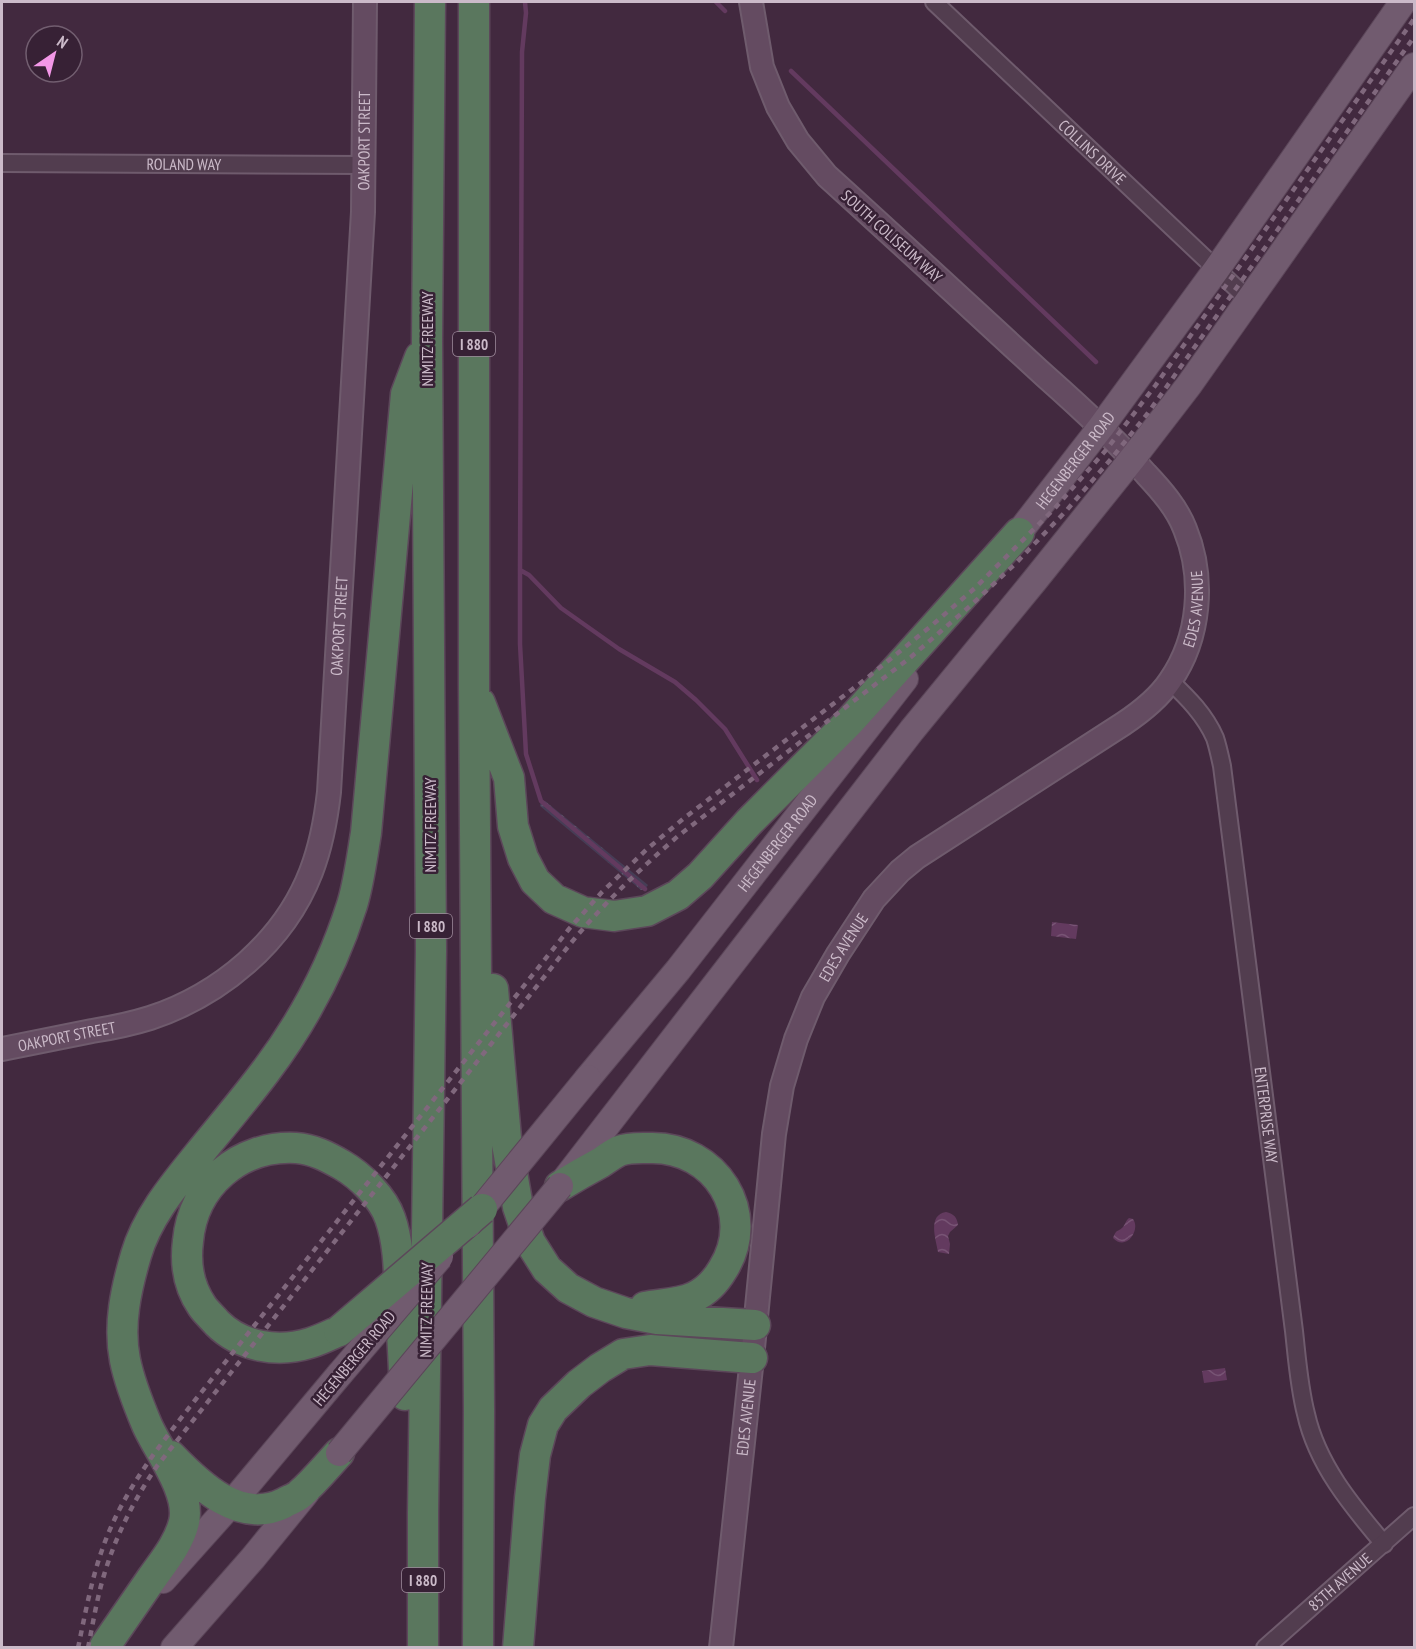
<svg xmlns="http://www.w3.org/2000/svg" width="1416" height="1649" viewBox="0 0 1416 1649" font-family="'PT Sans Narrow',sans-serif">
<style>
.wetland{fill:url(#wetland-marsh)}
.water{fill:url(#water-waves)}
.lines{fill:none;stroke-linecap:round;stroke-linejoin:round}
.stream{stroke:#633a5f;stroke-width:4.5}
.street-casing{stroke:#6f5b6d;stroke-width:20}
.secondary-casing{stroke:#6f5b6d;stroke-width:26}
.primary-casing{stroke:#5b4659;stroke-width:28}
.highway-casing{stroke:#5c475a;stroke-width:33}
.street{stroke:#523d4f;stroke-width:16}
.secondary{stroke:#644b61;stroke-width:22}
.primary{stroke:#715b6f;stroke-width:26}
.highway{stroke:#5a775e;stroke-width:30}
.rail{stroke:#80687d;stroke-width:4.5;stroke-dasharray:6 6;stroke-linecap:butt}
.primary-bridge-casing{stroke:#5b4659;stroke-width:28;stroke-linecap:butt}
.highway-bridge-casing{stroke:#5c475a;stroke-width:33;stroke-linecap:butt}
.primary-bridge{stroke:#715b6f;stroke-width:26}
.highway-bridge{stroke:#5a775e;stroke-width:30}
.labels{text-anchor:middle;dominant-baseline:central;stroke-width:5;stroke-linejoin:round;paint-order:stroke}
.shield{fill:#372135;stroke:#9f8c9d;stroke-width:1.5}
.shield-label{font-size:15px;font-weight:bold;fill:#cbbac9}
.street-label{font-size:16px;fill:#cbbac9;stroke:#372135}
</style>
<defs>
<pattern id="wetland-marsh" width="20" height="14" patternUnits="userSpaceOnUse" patternTransform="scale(1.5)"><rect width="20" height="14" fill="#463d56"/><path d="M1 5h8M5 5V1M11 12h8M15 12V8" fill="none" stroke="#5f576d"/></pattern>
<pattern id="water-waves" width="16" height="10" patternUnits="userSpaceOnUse" patternTransform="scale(1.5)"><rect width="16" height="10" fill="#633a5f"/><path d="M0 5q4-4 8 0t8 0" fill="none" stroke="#785475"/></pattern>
</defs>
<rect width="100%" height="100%" fill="#42293f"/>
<path class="wetland" d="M 541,801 L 545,801 L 648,885 L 645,889 L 641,890 L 540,806 Z"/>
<path class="water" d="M 1052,922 L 1078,925 L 1076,939 L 1051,936 Z
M 946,1212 C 954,1214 957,1217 958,1225 L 950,1232 L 948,1236 L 950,1244 L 949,1254 L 938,1252 C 936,1240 927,1215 946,1212 Z
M 1129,1218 L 1133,1219 C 1141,1230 1126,1252 1113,1238 C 1117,1228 1117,1233 1123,1227 C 1125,1225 1126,1220 1129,1218 Z
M 1225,1368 L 1227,1380 L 1204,1383 L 1202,1371 Z"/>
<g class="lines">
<path class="stream" d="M 525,2 L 526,13 L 522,52 L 520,570 L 529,575 L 561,608 L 619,649 L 675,682 L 696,700 L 725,729 L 757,780
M 716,2 L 725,11
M 791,71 L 1096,362
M 520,570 L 520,644 L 526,754 L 541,801 L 645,889"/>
<g class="street-casing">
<g id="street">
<path id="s1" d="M 934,2 L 1250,301"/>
<path id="s2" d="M 2,163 L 364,165"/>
<path id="s3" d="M 1170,681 C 1188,698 1205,715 1215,738 C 1218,747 1220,757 1222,766 L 1294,1331 C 1297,1358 1299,1387 1306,1414 C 1317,1464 1351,1505 1384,1544"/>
<path id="s4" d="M 1265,1648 L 1414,1516"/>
</g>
</g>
<g class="secondary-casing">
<g id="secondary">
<path id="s5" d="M 2,1049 C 32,1043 62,1037 92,1031 C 111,1028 131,1024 150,1018 C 220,995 284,942 311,872 C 321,846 326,819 329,792 L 363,212 L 365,2"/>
<path id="s6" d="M 721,1648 L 752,1358 L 774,1134 L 782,1086 L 796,1039 L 813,997 L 838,954 L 874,899 L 900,871 L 917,857 L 1123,724 C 1141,712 1158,699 1170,681 C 1200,638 1205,578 1185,529 C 1177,508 1161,490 1146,474 C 1115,439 1080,407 1045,376 C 972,309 900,242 827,176 L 798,141 L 778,107 L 762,67 L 751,2"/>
</g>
</g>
<g class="primary-casing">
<g id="primary">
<path id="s7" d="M 1007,548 L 1101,427 L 1216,270 L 1403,2"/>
<path id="s8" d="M 588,1078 L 678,970 L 905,679"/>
<path d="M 563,1182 L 912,730 L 1035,580 L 1132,459 L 1189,385 L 1414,66"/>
<path d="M 163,1580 L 231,1504 L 339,1375"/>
<path d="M 174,1648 L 253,1558 L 306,1493"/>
</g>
</g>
<g class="highway-casing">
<path id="highway" d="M 474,2 L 474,686 L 479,1410 L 478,1648
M 480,703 L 509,778 L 513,826 L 523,858 L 535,881 L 554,899 L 583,912 L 614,916 L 647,911 L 678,895 L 700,876 L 749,822 L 849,722 L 1019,533
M 493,989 L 506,1138 L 518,1207 L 530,1242 L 547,1269 L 568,1288 L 594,1302 L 626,1313 L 657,1319 L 755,1325
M 560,1186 C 573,1178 587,1170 600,1163 C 606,1159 613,1154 619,1151 C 629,1147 641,1148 651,1148 C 715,1147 758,1213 723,1269 C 716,1281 707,1291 694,1297 C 680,1304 660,1304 645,1307
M 339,1331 C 330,1335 320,1340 310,1343 C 278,1353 241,1347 217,1323 C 212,1317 206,1312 202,1306 C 189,1287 185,1264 188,1241 C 193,1185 239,1145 296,1148 C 313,1149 328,1157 342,1165 C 361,1176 383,1198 390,1218 C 399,1243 399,1273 400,1299 C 402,1331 404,1363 405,1395
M 171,1456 C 199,1485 240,1525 284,1503 C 289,1500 296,1498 300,1494 C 314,1482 326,1467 339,1453
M 105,1646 C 121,1623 136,1601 152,1578 C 164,1561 179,1543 184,1522 C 191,1492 159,1452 147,1425 C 139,1406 129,1380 125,1360 C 118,1325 126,1289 136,1255 C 147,1217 174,1185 199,1154 C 221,1127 244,1100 265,1072 C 303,1022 333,965 352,905 C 359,882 362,857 366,833 L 406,394 L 420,357
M 423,1648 L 423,1513 L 431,951 L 427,340 L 430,2
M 518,1648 L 530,1498 L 535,1455 L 543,1425 L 553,1409 L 579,1384 L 600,1368 L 623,1354 L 650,1350 L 752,1358"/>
</g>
<use href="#street" class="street"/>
<use href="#secondary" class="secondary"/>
<use href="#primary" class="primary"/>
<use href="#highway" class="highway"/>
<path class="rail" d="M 78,1648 C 85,1615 91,1581 102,1550 C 122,1492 159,1446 196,1399 L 569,929 L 602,892 L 646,850 L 683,819 L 867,678 L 931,626 L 975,588 L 1055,508 L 1106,450 L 1155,386 L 1414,19
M 88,1648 C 93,1623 97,1598 104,1575 C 116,1535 134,1500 157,1466 L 571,943 C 605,902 638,871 678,836 L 911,657 L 970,606 L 1015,564 L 1066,511 L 1111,459 L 1148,413 L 1414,37"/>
<g class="primary-bridge-casing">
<path id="primary-bridge" d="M 468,1225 L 588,1078
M 339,1375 L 440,1257
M 339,1453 L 560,1186"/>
</g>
<g class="highway-bridge-casing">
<path id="highway-bridge" d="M 339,1331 L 482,1209"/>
</g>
<use href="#primary-bridge" class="primary-bridge"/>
<use href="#highway-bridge" class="highway-bridge"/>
</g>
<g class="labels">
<g class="shield">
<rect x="453" y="332" width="42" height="24" rx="4.5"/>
<rect x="410" y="914" width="42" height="24" rx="4.5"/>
<rect x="402" y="1568" width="42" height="24" rx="4.5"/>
</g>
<g class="shield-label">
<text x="474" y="344">I 880</text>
<text x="431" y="926">I 880</text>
<text x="423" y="1580">I 880</text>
</g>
<g class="street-label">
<text stroke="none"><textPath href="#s5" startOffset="1110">OAKPORT STREET</textPath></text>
<text stroke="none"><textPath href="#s1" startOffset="218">COLLINS DRIVE</textPath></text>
<text stroke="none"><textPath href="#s2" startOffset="182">ROLAND WAY</textPath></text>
<text transform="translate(892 236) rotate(42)">SOUTH COLISEUM WAY</text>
<text transform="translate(427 339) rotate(-90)">NIMITZ FREEWAY</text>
<text stroke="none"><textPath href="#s7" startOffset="111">HEGENBERGER ROAD</textPath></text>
<text stroke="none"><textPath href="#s6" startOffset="1222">EDES AVENUE</textPath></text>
<text stroke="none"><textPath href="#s5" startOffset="624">OAKPORT STREET</textPath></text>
<text transform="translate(430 825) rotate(-90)">NIMITZ FREEWAY</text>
<text stroke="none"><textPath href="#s8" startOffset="302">HEGENBERGER ROAD</textPath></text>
<text stroke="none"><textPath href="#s6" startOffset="718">EDES AVENUE</textPath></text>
<text stroke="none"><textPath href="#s5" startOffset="66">OAKPORT STREET</textPath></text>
<text stroke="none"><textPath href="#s3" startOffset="454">ENTERPRISE WAY</textPath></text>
<text transform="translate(426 1310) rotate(-89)">NIMITZ FREEWAY</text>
<text transform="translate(354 1358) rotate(-50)">HEGENBERGER ROAD</text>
<text stroke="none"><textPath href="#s6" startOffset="232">EDES AVENUE</textPath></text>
<text stroke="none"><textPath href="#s4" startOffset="100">85TH AVENUE</textPath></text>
</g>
</g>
<rect width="1416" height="1649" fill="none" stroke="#cbbac9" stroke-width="6"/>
<g transform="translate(54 54) rotate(35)"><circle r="28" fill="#372135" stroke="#725e70" stroke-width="1.5"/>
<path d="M0-4.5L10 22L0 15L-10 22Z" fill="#f397e7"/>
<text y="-9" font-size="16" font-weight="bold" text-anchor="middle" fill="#cbbac9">N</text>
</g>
</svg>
